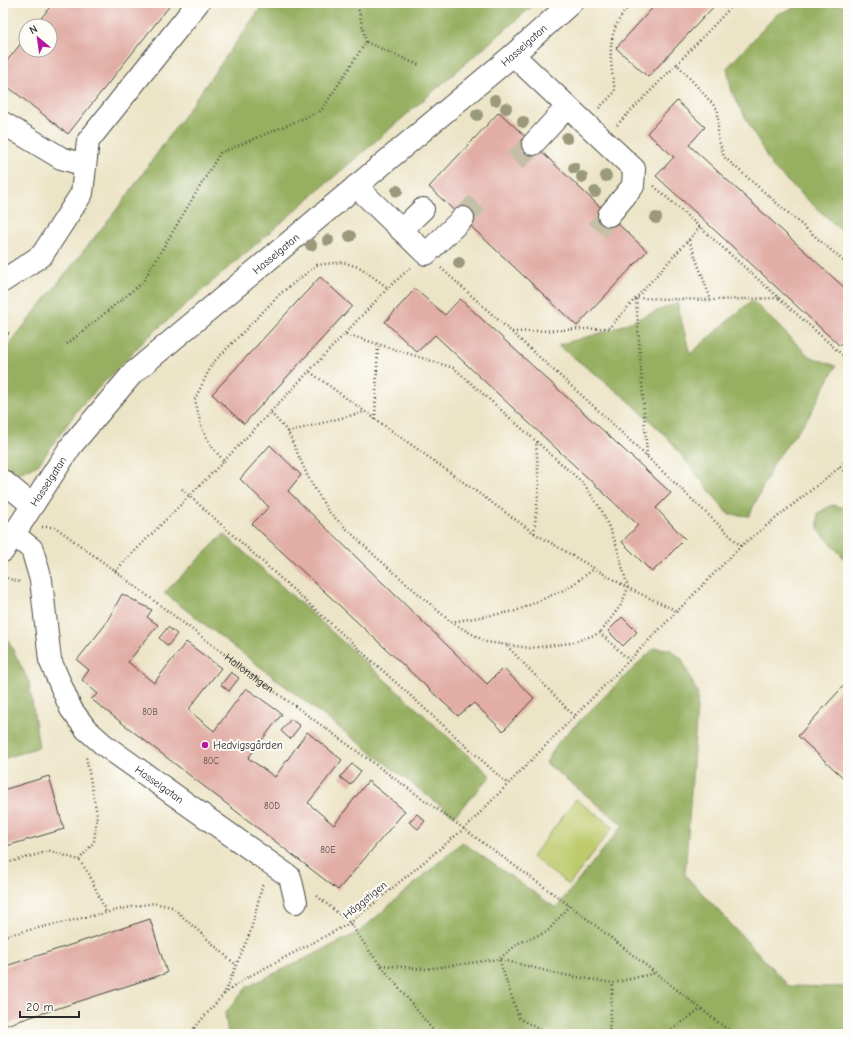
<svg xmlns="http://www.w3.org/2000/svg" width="851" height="1037" viewBox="0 0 851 1037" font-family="'Comic Neue',sans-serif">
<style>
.green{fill:#bdcb6d;stroke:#747b4c}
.forest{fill:#96af60;stroke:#606d46}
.building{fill:#e1ada5}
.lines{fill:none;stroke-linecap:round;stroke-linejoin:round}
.minor-tunnel{stroke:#c5bfa7;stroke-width:22;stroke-dasharray:22 11;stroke-linecap:butt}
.minor-casing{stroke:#484742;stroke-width:24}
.path{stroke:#484742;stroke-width:2.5;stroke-dasharray:1 3;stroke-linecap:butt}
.minor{stroke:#fff;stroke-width:22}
.tree{fill:#9a997c}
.poi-dot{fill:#b5179e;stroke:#fdfcf7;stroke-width:1.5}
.labels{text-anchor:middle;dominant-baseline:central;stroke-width:4;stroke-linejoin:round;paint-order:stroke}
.number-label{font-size:9px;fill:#584c4a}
.street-label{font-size:11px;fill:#2b2b2b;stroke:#fdfcf7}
.poi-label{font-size:11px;fill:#2b2b2b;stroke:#fdfcf7;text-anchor:start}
</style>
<rect width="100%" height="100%" fill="#fdfcf7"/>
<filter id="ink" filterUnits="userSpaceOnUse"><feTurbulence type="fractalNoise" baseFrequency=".025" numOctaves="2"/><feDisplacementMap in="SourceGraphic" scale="8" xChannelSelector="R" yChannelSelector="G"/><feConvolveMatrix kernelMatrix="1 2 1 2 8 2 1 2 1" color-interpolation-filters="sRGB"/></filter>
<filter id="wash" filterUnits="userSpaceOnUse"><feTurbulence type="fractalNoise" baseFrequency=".012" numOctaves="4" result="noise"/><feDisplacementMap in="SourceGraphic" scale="16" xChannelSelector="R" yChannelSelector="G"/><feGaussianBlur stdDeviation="0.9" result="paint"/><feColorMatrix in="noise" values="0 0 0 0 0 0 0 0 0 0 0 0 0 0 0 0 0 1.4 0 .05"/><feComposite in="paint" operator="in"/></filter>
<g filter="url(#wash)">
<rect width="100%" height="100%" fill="#ece4c6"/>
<path class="green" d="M 576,799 L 613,827 L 569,885 L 532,857 Z"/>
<path class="forest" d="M 264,3 L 536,3 L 147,338 L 79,408 L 38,465 L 16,474 L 3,463 L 3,352 L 121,204 Z
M 807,3 L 848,6 L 848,237 L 773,168 L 732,93 L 727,68 L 777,14 Z
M 752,300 L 809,356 L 836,366 L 809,416 L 775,461 L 749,516 L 728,514 L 667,437 L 629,401 L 558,345 L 608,331 L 677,303 L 690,354 Z
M 832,505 L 848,508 L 848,563 L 818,529 L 818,513 Z
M 224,534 L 491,776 L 454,816 L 164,593 Z
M 3,630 L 29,682 L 39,747 L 3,759 Z
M 654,648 L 670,649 L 682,659 L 698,695 L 685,875 L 789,986 L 848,987 L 848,1034 L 228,1034 L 225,1013 L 247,987 L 359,932 L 462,842 L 556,908 L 623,825 L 546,763 L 559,741 Z"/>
<g id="blocks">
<path class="building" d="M 53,3 L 172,3 L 68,134 L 3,83 L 3,66 L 26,37 L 26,50 L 50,50 L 50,26 L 35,26 Z
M 657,3 L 717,3 L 648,77 L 616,48 Z
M 677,101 L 705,127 L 689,145 L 848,291 L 848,337 L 840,346 L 656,176 L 674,157 L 647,133 Z
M 499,112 L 647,251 L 577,326 L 429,187 Z
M 320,277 L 352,306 L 244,424 L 212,394 Z
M 415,289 L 445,315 L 460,299 L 671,493 L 656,508 L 685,539 L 652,572 L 622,542 L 638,525 L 435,335 L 417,352 L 385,322 Z
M 3,328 L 9,333 L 3,342 Z
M 270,445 L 301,475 L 288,491 L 487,684 L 503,668 L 534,698 L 503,731 L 474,703 L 458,716 L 252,524 L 269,507 L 240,479 Z
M 122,594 L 152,610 L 147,617 L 158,625 L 128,662 L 154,683 L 186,642 L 221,668 L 188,710 L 214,731 L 246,688 L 282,714 L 248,758 L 275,777 L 307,732 L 342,760 L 308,803 L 334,825 L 368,781 L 405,811 L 338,890 L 91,699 L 98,694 L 82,680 L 89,670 L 77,660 L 105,625 Z
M 622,617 L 637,632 L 623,646 L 608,631 Z
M 168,627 L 177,634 L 168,646 L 159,638 Z
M 231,672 L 239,678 L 229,691 L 221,685 Z
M 848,681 L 848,782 L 798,736 Z
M 291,719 L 300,726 L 290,739 L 281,731 Z
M 352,764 L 361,771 L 350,785 L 340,777 Z
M 49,776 L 64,829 L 3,847 L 3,790 Z
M 417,814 L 425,821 L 418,829 L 409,822 Z
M 150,919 L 167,973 L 3,1026 L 3,967 Z"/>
</g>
</g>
<g filter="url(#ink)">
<use href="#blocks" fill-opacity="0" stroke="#484742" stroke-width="1"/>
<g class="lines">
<path class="minor-tunnel" d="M 515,161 L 533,144
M 463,218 L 477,203
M 597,230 L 609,215"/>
<g class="minor-casing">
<g id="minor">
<path d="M 513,55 L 634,169 L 633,186 L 609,215"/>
<path d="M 3,123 L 61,158 L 85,165"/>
<path d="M 533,144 L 567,107"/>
<path d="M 356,186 L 426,254 L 463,218"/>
<path d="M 401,230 L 423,209"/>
<path d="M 3,281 L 42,255 L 82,193 L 88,141 L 198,3"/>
<path d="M 3,481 L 32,505"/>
<path id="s2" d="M 14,535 L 32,549 L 41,580 L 50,660 L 71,709 L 86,729 L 104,745 L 290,877 L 296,902"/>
<path id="s3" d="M 3,551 L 71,446 L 133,373 L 513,55 L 571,3"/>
</g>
</g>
<g class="path">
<path d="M 366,42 L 419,65"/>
<path d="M 677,64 L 735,3"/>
<path d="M 599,108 L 615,92 C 610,57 604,32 632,3"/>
<path d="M 617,125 L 677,64 L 718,110 L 718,137 L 724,157 L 848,265"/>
<path d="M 654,186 L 848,360"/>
<path d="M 689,240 L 711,300"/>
<path d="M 441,268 L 601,413 L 741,546"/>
<path d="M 512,332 L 609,328 L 701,226"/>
<path d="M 346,334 L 454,368 L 584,484 L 602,511 L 616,544 L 628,588 L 621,605 L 600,633"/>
<path d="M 67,344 L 142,283 L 220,153 L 321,111 L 366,42 L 357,3"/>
<path d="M 310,372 L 534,533 L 628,588 L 677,611"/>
<path d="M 271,413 L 288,432 L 308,477 L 328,511 L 375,556 L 451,622 L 486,642 L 530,648 L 571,643 L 600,633 L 629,660"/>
<path d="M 375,419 L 378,343"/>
<path d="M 288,432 L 364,412"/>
<path d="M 647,456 L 636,298 L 711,300 L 779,298"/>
<path d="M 224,461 L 388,288"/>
<path d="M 840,467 L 848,476"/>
<path d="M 182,489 L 508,784"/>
<path id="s1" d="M 42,527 L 55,527 L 115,571 L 248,672 L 577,911 L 733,1034"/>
<path d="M 534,533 L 539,485 L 536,442"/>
<path d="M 115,571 L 224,461 L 211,446 L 201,426 L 195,399 L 212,364 L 281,293 L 317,265 L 343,262 L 361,268 L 388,288 L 410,268"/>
<path d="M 3,577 L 20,582"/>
<path d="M 451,622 L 516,611 L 568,588 L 594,569"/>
<path d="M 507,646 L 574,716"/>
<path d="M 79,860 L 94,842 L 97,814 L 86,757"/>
<path d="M 3,864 L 50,851 L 79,860 L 89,874 L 106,912"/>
<path d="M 317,896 L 350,923 L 370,952 L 436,1034"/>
<path d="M 3,936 L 131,907 L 154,903 L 172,907 L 236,965"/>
<path d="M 381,965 L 426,969 L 499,959 L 559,974 L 613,983 L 655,973"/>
<path d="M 224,994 L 246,978 L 350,923 L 465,828 L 741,546 L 840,467 L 848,459"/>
<path d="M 193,1029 L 199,1034"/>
<path d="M 189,1034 L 224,994 L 250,933 L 263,883"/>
<path d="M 547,1034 L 519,1018 L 499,959 L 519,943 L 547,932 L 570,905"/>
<path d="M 609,1034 L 613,983"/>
<path d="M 665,1034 L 701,1009"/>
</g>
<use href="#minor" class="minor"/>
</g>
<g class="tree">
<circle cx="495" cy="100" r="6"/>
<circle cx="506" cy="108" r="6"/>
<circle cx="477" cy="115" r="6"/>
<circle cx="523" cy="122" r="6"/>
<circle cx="567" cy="138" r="6"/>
<circle cx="574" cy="168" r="6"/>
<circle cx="606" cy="176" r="6"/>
<circle cx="582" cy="177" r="6"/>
<circle cx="397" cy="191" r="6"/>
<circle cx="595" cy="192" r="6"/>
<circle cx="656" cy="218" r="6"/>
<circle cx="350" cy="236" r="6"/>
<circle cx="328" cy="240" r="6"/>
<circle cx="311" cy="245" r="6"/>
<circle cx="459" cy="263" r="6"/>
</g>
</g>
<circle class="poi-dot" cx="205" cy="745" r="4"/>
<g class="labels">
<g class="number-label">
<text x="150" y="712">80B</text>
<text x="211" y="761">80C</text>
<text x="272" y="806">80D</text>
<text x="328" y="850">80E</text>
</g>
<g class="street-label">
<text stroke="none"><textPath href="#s3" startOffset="731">Hasselgatan</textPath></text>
<text stroke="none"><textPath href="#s3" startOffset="407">Hasselgatan</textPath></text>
<text stroke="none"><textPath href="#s3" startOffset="83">Hasselgatan</textPath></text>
<text stroke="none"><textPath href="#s1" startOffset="256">Hallonstigen</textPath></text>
<text stroke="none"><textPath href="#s2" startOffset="306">Hasselgatan</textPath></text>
<text transform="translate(365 900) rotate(-39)">Häggstigen</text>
</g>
<g class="poi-label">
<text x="213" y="745">Hedvigsgården</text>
</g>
</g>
<rect width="851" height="1037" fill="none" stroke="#fdfcf7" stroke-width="16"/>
<g transform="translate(38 38) rotate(331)"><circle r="19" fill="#fdfcf7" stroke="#a9a8a5"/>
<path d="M0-3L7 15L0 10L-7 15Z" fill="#b5179e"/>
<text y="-6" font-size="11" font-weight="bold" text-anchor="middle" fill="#2b2b2b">N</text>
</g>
<path d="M20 1011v6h59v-6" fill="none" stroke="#2b2b2b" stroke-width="2"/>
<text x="26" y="1011" font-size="12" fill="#2b2b2b" stroke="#fdfcf7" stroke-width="3" paint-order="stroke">20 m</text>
</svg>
